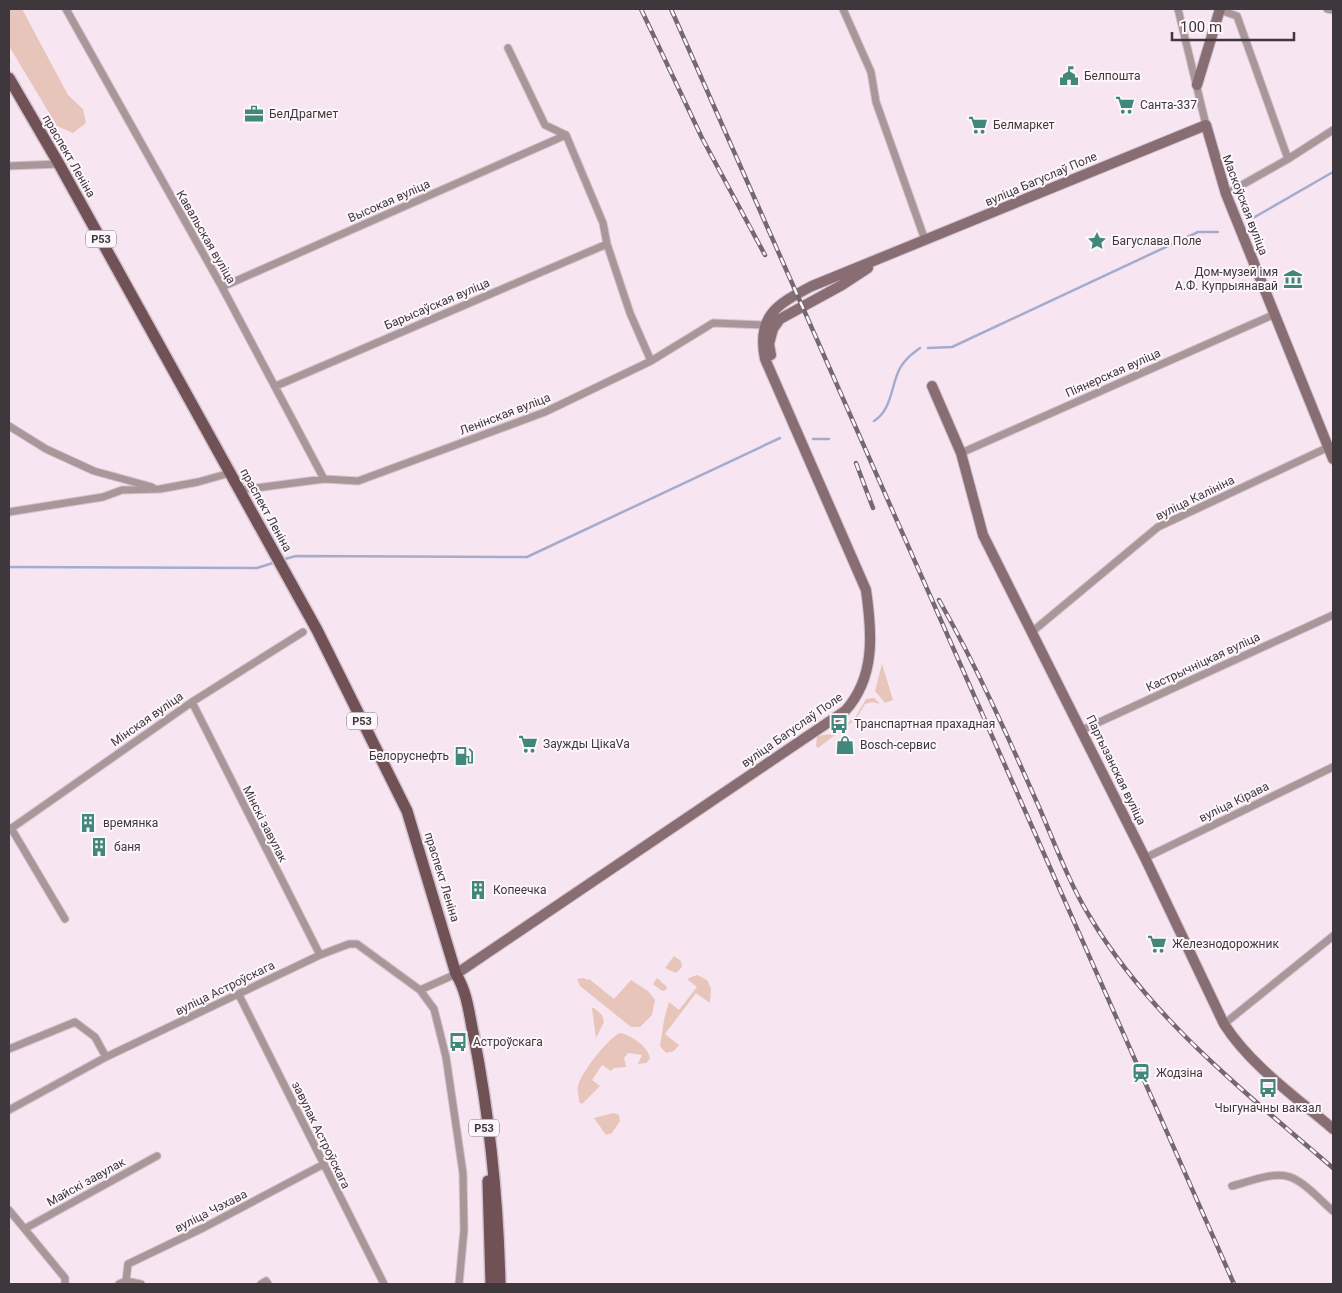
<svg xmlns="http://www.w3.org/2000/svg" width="1342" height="1293" viewBox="0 0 1342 1293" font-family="Roboto,sans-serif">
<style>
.green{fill:#e8c5ba}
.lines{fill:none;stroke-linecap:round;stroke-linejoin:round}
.stream{stroke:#a4acce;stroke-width:2.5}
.street-casing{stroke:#d2c2cd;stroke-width:9}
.secondary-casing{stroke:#d2c2cd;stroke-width:12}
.primary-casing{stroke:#d2c2cd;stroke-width:14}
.street{stroke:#a99699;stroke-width:7}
.secondary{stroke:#886e72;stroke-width:10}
.primary{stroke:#705156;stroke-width:11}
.rail-casing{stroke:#746970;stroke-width:4.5}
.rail{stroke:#fdf6fb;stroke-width:2.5;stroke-dasharray:8;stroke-linecap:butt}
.labels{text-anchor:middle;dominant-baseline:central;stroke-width:4;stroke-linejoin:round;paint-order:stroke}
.shield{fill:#fdf6fb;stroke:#777075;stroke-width:1}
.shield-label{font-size:11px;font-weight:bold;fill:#3e373c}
.poi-label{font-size:12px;fill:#3e373c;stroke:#fdf6fb;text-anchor:start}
.street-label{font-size:12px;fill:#3e373c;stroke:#fdf6fb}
</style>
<rect width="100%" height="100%" fill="#f7e5f1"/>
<path class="green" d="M 9,9 L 22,9 L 68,95 L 83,109 L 86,123 L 73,133 L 57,126 L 9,46 Z
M 882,664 L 893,700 L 885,703 L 875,691 Z
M 874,698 L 880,704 L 873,702 L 865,704 L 856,719 L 818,748 L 816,746 L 817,736 L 831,734 L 855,718 L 866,699 Z
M 674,956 L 681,961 L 682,967 L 676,973 L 665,968 Z
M 697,975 L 707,980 L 711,989 L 710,1003 L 696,993 L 665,1034 L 679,1045 L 674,1051 L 666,1053 L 660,1046 L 664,1020 L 669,1002 L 679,1010 L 697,987 L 687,979 Z
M 584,978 L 587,980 L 589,979 L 614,999 L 631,980 L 648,991 L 655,1000 L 652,1015 L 640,1027 L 631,1027 L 580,986 L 577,979 Z
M 657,978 L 667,987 L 666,990 L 662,991 L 653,984 Z
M 592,1008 L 594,1008 L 602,1015 L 604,1022 L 596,1038 Z
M 620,1033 C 631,1035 649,1047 650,1059 L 646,1063 L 638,1064 L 642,1055 L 628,1053 L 624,1058 L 626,1067 L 614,1068 L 611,1071 L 602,1065 L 592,1080 L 600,1086 L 582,1104 L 579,1102 C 579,1097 577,1090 578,1086 C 580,1074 609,1037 620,1033 Z
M 614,1113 L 619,1115 L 620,1121 L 612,1133 L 606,1135 L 594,1118 Z"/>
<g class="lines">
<path class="stream" d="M 1253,218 L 1333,172
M 928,348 L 952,347 L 1198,232 L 1218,232
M 874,421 C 892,410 891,385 900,368 C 905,359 912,354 920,348
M 813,439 L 829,439
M 281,560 L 296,556 L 527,557 L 780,438
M 9,567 L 257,568 L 276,562"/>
<g class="street-casing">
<path id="street" d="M 66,9 L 222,287 L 324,479
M 843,9 L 871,72 L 876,102 L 925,240
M 1178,9 L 1206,125
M 1327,9 L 1333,10
M 1220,10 L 1237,16 L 1288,159
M 508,48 L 545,125 L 566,135 L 603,223 L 607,244 L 630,313 L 651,361
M 9,166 L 59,164
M 1226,194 L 1288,159 L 1333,130
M 222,287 L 566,135
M 276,386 L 607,244
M 9,426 L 46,449 L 94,471 L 152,487
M 961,453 L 1275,314
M 240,490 L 324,479 L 358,481 L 545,412 L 651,361 L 713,323 L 765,325
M 9,512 L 103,497 L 122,490 L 160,489 L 198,482 L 230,473
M 1033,631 L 1158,527 L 1333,445
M 192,702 L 320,955
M 1082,730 L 1333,615
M 11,828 L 65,919
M 9,830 L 192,702 L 303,632
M 1145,858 L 1333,767
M 420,990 L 434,1009 L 446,1057 L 463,1173 L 464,1230 L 459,1284
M 239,995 L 384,1284
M 1224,1024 L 1333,936
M 9,1049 L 75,1022 L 95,1037 L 106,1057 L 320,955 L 349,944 L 357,944 L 420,990 L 456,974
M 9,1110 L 106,1057
M 1232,1186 C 1248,1182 1274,1171 1290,1177 C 1306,1183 1320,1200 1333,1211
M 9,1210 L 65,1278 L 65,1284
M 26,1228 L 157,1156
M 126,1281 L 141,1284
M 119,1284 L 126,1281 L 128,1264 L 203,1228 L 324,1164
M 261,1284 L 266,1281 L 268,1284"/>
</g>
<g class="secondary-casing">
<path id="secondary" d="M 1197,85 L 1220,9
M 771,355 L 769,344 L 773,329 L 780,319 L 842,285 L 868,268
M 932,386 L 961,453 L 983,535 L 1145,858 L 1224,1024 C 1251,1066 1296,1097 1333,1129
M 456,974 L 845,711 C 876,677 872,632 866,590 L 765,359 C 756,315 778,304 812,286 L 1206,125 L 1226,194 L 1333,459"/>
</g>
<g class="primary-casing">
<path id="primary" d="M 9,78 L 59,164 L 317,630 L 407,811 L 456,974 C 468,994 469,1015 474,1037 C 490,1119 498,1200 500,1284
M 488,1181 L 491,1284"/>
</g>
<use href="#street" class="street"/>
<use href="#secondary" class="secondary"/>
<use href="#primary" class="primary"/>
<g class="rail-casing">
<path id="rail" d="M 641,9 L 702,138 L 765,255
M 671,9 L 1234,1284
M 856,463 L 873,508
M 939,600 C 977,667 1008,737 1039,807 C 1055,844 1069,883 1090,917 C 1151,1019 1245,1092 1333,1168"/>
</g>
<use href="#rail" class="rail"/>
</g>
<defs>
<g id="civic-bare" transform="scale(1.5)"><path d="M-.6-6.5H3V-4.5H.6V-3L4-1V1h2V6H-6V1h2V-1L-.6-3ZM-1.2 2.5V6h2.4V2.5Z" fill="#42877c" stroke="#fdf6fb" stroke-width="2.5" paint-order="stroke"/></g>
<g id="supermarket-bare" transform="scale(1.5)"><path d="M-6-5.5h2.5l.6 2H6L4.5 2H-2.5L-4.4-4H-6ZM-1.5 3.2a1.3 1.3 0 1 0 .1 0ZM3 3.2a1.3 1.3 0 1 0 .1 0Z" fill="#42877c" stroke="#fdf6fb" stroke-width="2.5" paint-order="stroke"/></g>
<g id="office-bare" transform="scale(1.5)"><path d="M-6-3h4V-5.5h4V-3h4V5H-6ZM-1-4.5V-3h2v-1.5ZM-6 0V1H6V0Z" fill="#42877c" stroke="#fdf6fb" stroke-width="2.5" paint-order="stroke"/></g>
<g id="sight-bare" transform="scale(1.5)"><path d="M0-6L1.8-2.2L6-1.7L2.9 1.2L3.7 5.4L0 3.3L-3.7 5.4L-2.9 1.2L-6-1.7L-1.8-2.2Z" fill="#42877c" stroke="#fdf6fb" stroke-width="2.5" paint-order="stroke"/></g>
<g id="museum-bare" transform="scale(1.5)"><path d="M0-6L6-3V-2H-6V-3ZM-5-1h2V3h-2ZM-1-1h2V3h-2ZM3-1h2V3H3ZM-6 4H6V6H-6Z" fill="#42877c" stroke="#fdf6fb" stroke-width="2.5" paint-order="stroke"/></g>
<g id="bus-bare" transform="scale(1.5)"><path d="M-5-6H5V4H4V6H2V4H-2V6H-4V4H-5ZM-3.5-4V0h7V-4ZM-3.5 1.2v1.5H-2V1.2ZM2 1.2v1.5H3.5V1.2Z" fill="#42877c" stroke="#fdf6fb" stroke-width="2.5" paint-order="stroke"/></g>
<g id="shop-bare" transform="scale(1.5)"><path d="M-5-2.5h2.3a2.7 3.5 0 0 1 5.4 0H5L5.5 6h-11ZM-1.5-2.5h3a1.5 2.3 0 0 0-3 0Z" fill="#42877c" stroke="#fdf6fb" stroke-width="2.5" paint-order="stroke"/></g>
<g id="fuel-bare" transform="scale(1.5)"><path d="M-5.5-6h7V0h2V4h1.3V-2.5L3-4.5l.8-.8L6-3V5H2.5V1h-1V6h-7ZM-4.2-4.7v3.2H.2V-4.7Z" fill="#42877c" stroke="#fdf6fb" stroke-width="2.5" paint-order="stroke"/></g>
<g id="building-bare" transform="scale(1.5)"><path d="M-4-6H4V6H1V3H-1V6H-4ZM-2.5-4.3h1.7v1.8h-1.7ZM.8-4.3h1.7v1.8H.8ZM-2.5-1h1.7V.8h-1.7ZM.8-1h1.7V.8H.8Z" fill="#42877c" stroke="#fdf6fb" stroke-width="2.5" paint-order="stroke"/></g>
<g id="station-bare" transform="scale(1.5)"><path d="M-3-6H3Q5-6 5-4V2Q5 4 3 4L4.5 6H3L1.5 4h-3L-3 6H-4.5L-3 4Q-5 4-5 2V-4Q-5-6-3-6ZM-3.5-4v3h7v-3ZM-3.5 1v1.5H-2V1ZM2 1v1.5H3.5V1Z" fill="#42877c" stroke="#fdf6fb" stroke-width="2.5" paint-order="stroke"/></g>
</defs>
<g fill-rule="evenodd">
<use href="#civic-bare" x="1069" y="76"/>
<use href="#supermarket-bare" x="1125" y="105"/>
<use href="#office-bare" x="254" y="114"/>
<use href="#supermarket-bare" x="978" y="125"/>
<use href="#sight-bare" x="1097" y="241"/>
<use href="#museum-bare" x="1293" y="279"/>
<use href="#bus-bare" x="839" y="724"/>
<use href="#supermarket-bare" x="528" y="744"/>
<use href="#shop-bare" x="845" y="745"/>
<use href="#fuel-bare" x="464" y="756"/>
<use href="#building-bare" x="88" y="823"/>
<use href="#building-bare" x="99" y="847"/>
<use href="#building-bare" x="478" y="890"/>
<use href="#supermarket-bare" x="1157" y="944"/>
<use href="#bus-bare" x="458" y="1042"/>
<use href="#station-bare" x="1141" y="1073"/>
<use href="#bus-bare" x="1268" y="1088"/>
</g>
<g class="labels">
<g class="shield">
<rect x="86" y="230.5" width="30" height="17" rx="4"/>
<rect x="347" y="712.5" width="30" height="17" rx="4"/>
<rect x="469" y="1119.5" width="30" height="17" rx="4"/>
</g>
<g class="shield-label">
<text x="101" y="239">Р53</text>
<text x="362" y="721">Р53</text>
<text x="484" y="1128">Р53</text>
</g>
<g class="poi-label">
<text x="1084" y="76">Белпошта</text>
<text x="1140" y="105">Санта-337</text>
<text x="269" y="114">БелДрагмет</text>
<text x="993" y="125">Белмаркет</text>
<text x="1112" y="241">Багуслава Поле</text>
<text x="1278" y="272" text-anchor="end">Дом-музей імя<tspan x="1278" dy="14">А.Ф. Купрыянавай</tspan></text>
<text x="854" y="724">Транспартная прахадная</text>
<text x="543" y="744">Заужды ЦікаVа</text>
<text x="860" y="745">Bosch-сервис</text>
<text x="449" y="756" text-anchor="end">Белоруснефть</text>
<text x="103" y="823">времянка</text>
<text x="114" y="847">баня</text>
<text x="493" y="890">Копеечка</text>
<text x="1172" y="944">Железнодорожник</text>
<text x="473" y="1042">Астроўскага</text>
<text x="1156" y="1073">Жодзіна</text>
<text x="1268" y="1108" text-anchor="middle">Чыгуначны вакзал</text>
</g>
<g class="street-label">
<text transform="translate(69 156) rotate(60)">праспект Леніна</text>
<text transform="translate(1041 179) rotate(-23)">вуліца Багуслаў Поле</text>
<text transform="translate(389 201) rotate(-24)">Высокая вуліца</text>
<text transform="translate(1245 205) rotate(69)">Маскоўская вуліца</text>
<text transform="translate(206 237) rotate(60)">Кавальская вуліца</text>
<text transform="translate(437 304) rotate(-23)">Барысаўская вуліца</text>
<text transform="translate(1113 373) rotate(-24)">Піянерская вуліца</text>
<text transform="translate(505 414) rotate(-21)">Ленінская вуліца</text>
<text transform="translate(1195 498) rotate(-26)">вуліца Калініна</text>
<text transform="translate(266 510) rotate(61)">праспект Леніна</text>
<text transform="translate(1203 662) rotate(-25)">Кастрычніцкая вуліца</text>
<text transform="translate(147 719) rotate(-35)">Мінская вуліца</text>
<text transform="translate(792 730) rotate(-35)">вуліца Багуслаў Поле</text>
<text transform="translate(1116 770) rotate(64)">Партызанская вуліца</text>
<text transform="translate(1234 802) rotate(-26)">вуліца Кірава</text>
<text transform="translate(265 824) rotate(63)">Мінскі завулак</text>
<text transform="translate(442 877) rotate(73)">праспект Леніна</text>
<text transform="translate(225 988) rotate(-26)">вуліца Астроўскага</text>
<text transform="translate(321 1135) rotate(64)">завулак Астроўскага</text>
<text transform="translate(86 1182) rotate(-29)">Майскі завулак</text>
<text transform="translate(211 1211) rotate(-27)">вуліца Чэхава</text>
</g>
</g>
<rect width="1342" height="1293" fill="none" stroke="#3e373c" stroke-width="20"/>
<path d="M1172 32v8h122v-8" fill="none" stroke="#3e373c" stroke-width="2.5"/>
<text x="1180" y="32" font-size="15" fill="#3e373c" stroke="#fdf6fb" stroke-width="4" paint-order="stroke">100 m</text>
</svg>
